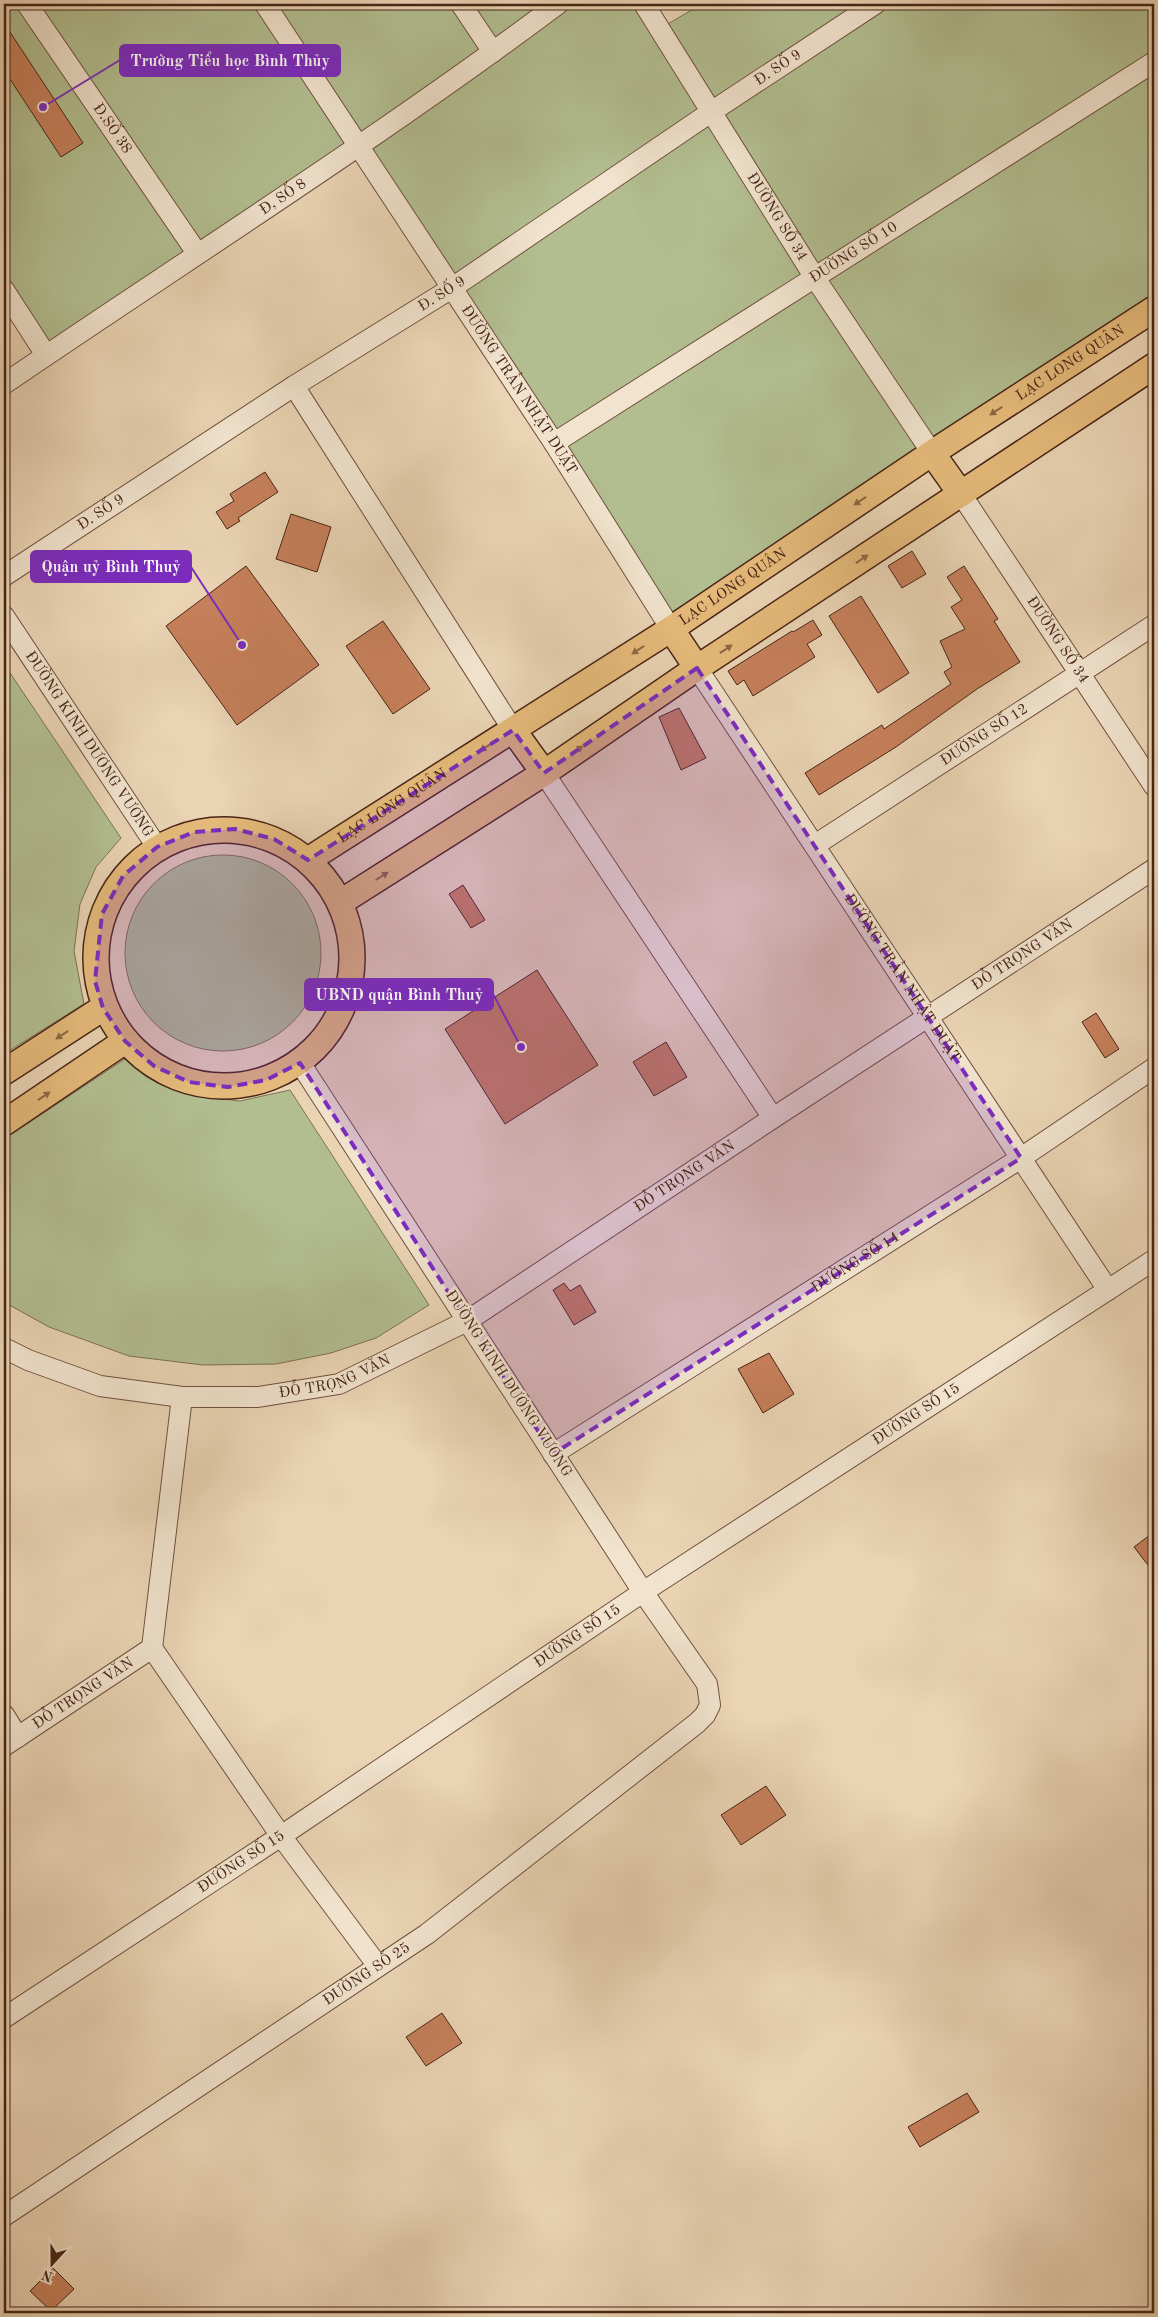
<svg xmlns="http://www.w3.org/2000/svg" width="1158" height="2317" viewBox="0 0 1158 2317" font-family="'Old Standard TT',serif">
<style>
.green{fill:#b2be90;stroke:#7c7154}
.building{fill:#c6805b;stroke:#472417}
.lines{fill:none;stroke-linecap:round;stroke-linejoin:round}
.minor-casing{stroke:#70503e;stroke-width:22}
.major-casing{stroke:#472417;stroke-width:28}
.minor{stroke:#f1e3ce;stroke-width:20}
.major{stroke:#e5ba7a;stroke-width:25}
.oneway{fill:#8e6844}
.marked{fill:#7b2cbf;fill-opacity:0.2;stroke:#7b2cbf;stroke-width:4;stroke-dasharray:10 6;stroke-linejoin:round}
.labels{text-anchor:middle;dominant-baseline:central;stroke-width:4.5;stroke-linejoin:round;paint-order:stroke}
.street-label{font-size:15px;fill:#472417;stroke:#f1e3ce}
.leader{fill:none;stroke:#7b2cbf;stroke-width:2}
.callout-dot{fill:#7b2cbf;stroke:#f1e3ce;stroke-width:2}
.callout{fill:#7b2cbf;stroke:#7b2cbf;stroke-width:2}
.callout-label{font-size:16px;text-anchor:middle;font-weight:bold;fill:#fff}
</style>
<rect width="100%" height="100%" fill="#ead4b4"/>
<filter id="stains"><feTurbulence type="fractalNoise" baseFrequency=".004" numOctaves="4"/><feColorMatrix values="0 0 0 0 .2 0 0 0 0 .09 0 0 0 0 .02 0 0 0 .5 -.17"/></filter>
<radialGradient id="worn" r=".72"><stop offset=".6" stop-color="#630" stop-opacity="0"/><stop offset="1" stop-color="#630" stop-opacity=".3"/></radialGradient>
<path class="green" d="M 4,4 L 642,4 L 661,28 L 702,4 L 1154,4 L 1154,309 L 671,629 L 358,145 L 47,346 L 4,279 Z
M 4,664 L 121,838 L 96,867 L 80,904 L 74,951 L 84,1004 L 4,1054 Z
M125 953a98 98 0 1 1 196 0a98 98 0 1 1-196 0Z
M 125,1059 L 154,1080 L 193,1095 L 240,1101 L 290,1090 L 429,1305 L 376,1338 L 331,1353 L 276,1364 L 203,1365 L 129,1356 L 49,1327 L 4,1302 L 4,1139 Z"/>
<path class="building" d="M 4,23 L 83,143 L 61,157 L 4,70 Z
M 265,472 L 278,492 L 238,518 L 240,521 L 227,529 L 216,512 L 234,501 L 230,494 Z
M 291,514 L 331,527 L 317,572 L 276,559 Z
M 912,551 L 926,574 L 902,588 L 888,566 Z
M 246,566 L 319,665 L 237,725 L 166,626 Z
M 964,566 L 998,619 L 994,621 L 1020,662 L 977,689 L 896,747 L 819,795 L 805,773 L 882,725 L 884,729 L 951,684 L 944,672 L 952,667 L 940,641 L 965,629 L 951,607 L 962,600 L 947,577 Z
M 861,596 L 909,673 L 878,693 L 829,616 Z
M 813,620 L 822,635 L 807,644 L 815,657 L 753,696 L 744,680 L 737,685 L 728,671 L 792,631 L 793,632 Z
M 383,621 L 430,689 L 393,714 L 346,646 Z
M 679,708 L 706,758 L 681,770 L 659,717 Z
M 463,885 L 485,920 L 471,928 L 449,894 Z
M 537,970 L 598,1065 L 505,1124 L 445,1029 Z
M 1096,1013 L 1119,1049 L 1105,1058 L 1082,1022 Z
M 666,1042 L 687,1077 L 654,1096 L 633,1062 Z
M 564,1283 L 570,1291 L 580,1285 L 596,1312 L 574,1325 L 553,1290 Z
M 769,1353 L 794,1394 L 763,1413 L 738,1369 Z
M 1154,1532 L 1154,1573 L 1134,1547 Z
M 766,1786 L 786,1815 L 741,1845 L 721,1815 Z
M 442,2013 L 462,2043 L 426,2066 L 406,2037 Z
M 967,2093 L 979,2112 L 920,2147 L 908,2127 Z
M 53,2268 L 74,2289 L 51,2311 L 30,2291 Z"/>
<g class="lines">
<g class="minor-casing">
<g id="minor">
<path id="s1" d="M 27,4 L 197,253"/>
<path id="s2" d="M 265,4 L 554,443 L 671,629"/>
<path d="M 461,4 L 493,52"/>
<path id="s3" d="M 644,4 L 815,278 L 932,453"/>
<path d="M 4,290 L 46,355"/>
<path id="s4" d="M 4,384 C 189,258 379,138 558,4"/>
<path d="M 294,386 L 513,730"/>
<path id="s5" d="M 554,443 L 1154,62"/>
<path id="s6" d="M 961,494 L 1154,786"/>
<path id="s7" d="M 4,576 L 294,386 L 452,288 L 711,112 L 875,4"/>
<path id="s8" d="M 4,616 L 157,847"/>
<path id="s9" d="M 697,668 L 1108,1290"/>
<path d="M 544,773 L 773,1118"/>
<path id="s10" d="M 815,845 L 1154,625"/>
<path id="s11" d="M 4,1348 L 28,1360 L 100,1386 L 182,1397 L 258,1397 L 339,1384 L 467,1321 L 773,1118 L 1154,869"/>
<path id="s12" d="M 553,1454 L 1021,1158 L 1154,1068"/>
<path d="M 152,1648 L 281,1836 L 378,1966"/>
<path d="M 4,1715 L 18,1737"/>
<path id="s13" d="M 4,1746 L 152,1648 L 182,1397"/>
<path id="s14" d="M 4,2018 L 281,1836 L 643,1592 L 1154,1260"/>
<path id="s15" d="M 4,2216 L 427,1934 L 697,1723 L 705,1715 L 710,1705 L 707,1684 L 643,1592 L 300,1063"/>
</g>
</g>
<g class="major-casing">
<g id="major">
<path d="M 932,453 L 961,494"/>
<path d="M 671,629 L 697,668"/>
<path d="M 513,730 L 544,773"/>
<circle cx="224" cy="958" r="128"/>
<path id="s16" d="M 308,860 L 671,629 L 932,453 L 1154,309"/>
<path d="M 341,902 L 544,773 L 697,668 L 1154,366"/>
<path d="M 4,1072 L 103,1008"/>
<path d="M 4,1123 L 125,1041"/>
</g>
</g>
<use href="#minor" class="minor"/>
<use href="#major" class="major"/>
</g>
<defs><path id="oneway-solid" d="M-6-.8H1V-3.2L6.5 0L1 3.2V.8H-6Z" transform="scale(1.25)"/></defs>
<g class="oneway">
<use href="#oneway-solid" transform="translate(996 411) rotate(147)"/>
<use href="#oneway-solid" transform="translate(860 501) rotate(146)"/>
<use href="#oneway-solid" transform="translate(862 559) rotate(-34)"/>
<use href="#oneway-solid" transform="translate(726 649) rotate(-34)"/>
<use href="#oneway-solid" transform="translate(638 650) rotate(147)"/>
<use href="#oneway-solid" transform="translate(486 747) rotate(147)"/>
<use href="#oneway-solid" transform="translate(577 750) rotate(-34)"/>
<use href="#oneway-solid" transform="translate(382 876) rotate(-32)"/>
<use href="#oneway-solid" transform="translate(62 1035) rotate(147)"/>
<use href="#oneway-solid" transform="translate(44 1096) rotate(-34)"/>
</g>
<path class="marked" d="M 697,668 L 1021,1158 L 553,1454 L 300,1063 L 266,1080 L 228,1087 L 189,1082 L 154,1066 L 125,1041 L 103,1008 L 95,981 L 102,914 L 123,876 L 157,847 L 194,832 L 235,829 L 274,839 L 308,860 L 513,730 L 544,773 Z"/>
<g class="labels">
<g class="street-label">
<text stroke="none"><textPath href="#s7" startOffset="926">Đ. SỐ 9</textPath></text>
<text stroke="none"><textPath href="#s1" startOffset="151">Đ.SỐ 38</textPath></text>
<text stroke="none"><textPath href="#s4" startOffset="336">Đ, SỐ 8</textPath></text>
<text stroke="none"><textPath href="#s3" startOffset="251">ĐƯỜNG SỐ 34</textPath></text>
<text stroke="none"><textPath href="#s5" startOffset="355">ĐƯỜNG SỐ 10</textPath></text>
<text stroke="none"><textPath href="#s7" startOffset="521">Đ. SỐ 9</textPath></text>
<text stroke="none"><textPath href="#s16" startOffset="910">LẠC LONG QUÂN</textPath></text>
<text stroke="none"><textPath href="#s2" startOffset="462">ĐƯỜNG TRẦN NHẬT DUẬT</textPath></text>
<text stroke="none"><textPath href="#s7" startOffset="116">Đ. SỐ 9</textPath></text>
<text stroke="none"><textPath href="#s16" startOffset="505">LẠC LONG QUÂN</textPath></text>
<text stroke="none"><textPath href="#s6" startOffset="175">ĐƯỜNG SỐ 34</textPath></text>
<text stroke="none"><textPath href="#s10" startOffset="202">ĐƯỜNG SỐ 12</textPath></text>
<text stroke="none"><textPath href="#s8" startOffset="154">ĐƯỜNG KINH DƯƠNG VƯƠNG</textPath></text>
<text stroke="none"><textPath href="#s16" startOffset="100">LẠC LONG QUÂN</textPath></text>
<text stroke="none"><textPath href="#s11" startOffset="1152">ĐỖ TRỌNG VĂN</textPath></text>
<text stroke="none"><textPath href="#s9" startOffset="372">ĐƯỜNG TRẦN NHẬT DUẬT</textPath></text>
<text stroke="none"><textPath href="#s11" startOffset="748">ĐỖ TRỌNG VĂN</textPath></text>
<text stroke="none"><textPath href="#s12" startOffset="358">ĐƯỜNG SỐ 14</textPath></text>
<text stroke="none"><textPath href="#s11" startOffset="342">ĐỖ TRỌNG VĂN</textPath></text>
<text transform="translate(508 1384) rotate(57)">ĐƯỜNG KINH DƯƠNG VƯƠNG</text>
<text stroke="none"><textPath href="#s14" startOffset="1094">ĐƯỜNG SỐ 15</textPath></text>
<text stroke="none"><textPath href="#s14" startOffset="689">ĐƯỜNG SỐ 15</textPath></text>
<text stroke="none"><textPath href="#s13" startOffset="95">ĐỖ TRỌNG VĂN</textPath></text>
<text stroke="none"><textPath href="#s14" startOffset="284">ĐƯỜNG SỐ 15</textPath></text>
<text stroke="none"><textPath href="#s15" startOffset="436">ĐƯỜNG SỐ 25</textPath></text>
</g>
</g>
<path class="leader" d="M43 107L120 60M242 645L191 567M521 1047L493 994"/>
<g class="callout-dot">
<circle cx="43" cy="107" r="5"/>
<circle cx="242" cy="645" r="5"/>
<circle cx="521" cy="1047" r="5"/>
</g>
<g class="callout">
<rect x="120" y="45" width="220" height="31" rx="5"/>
<rect x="31" y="551" width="160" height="31" rx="5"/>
<rect x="305" y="979" width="188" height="31" rx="5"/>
</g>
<g class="callout-label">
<text x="230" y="66">Trường Tiểu học Bình Thủy</text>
<text x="111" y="572">Quận uỷ Bình Thuỷ</text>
<text x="399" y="1000">UBND quận Bình Thuỷ</text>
</g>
<rect width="1158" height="2317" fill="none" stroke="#ead4b4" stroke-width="20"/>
<rect x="5" y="5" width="1148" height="2307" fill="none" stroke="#472417" stroke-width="2.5"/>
<rect x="10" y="10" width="1138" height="2297" fill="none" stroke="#472417"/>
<g transform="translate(52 2264) rotate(201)" stroke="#f1e3ce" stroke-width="4" paint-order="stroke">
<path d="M0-4L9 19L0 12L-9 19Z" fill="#472417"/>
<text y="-8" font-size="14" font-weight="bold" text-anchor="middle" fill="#472417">N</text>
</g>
<rect width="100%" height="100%" filter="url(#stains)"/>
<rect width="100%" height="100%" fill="url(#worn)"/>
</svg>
